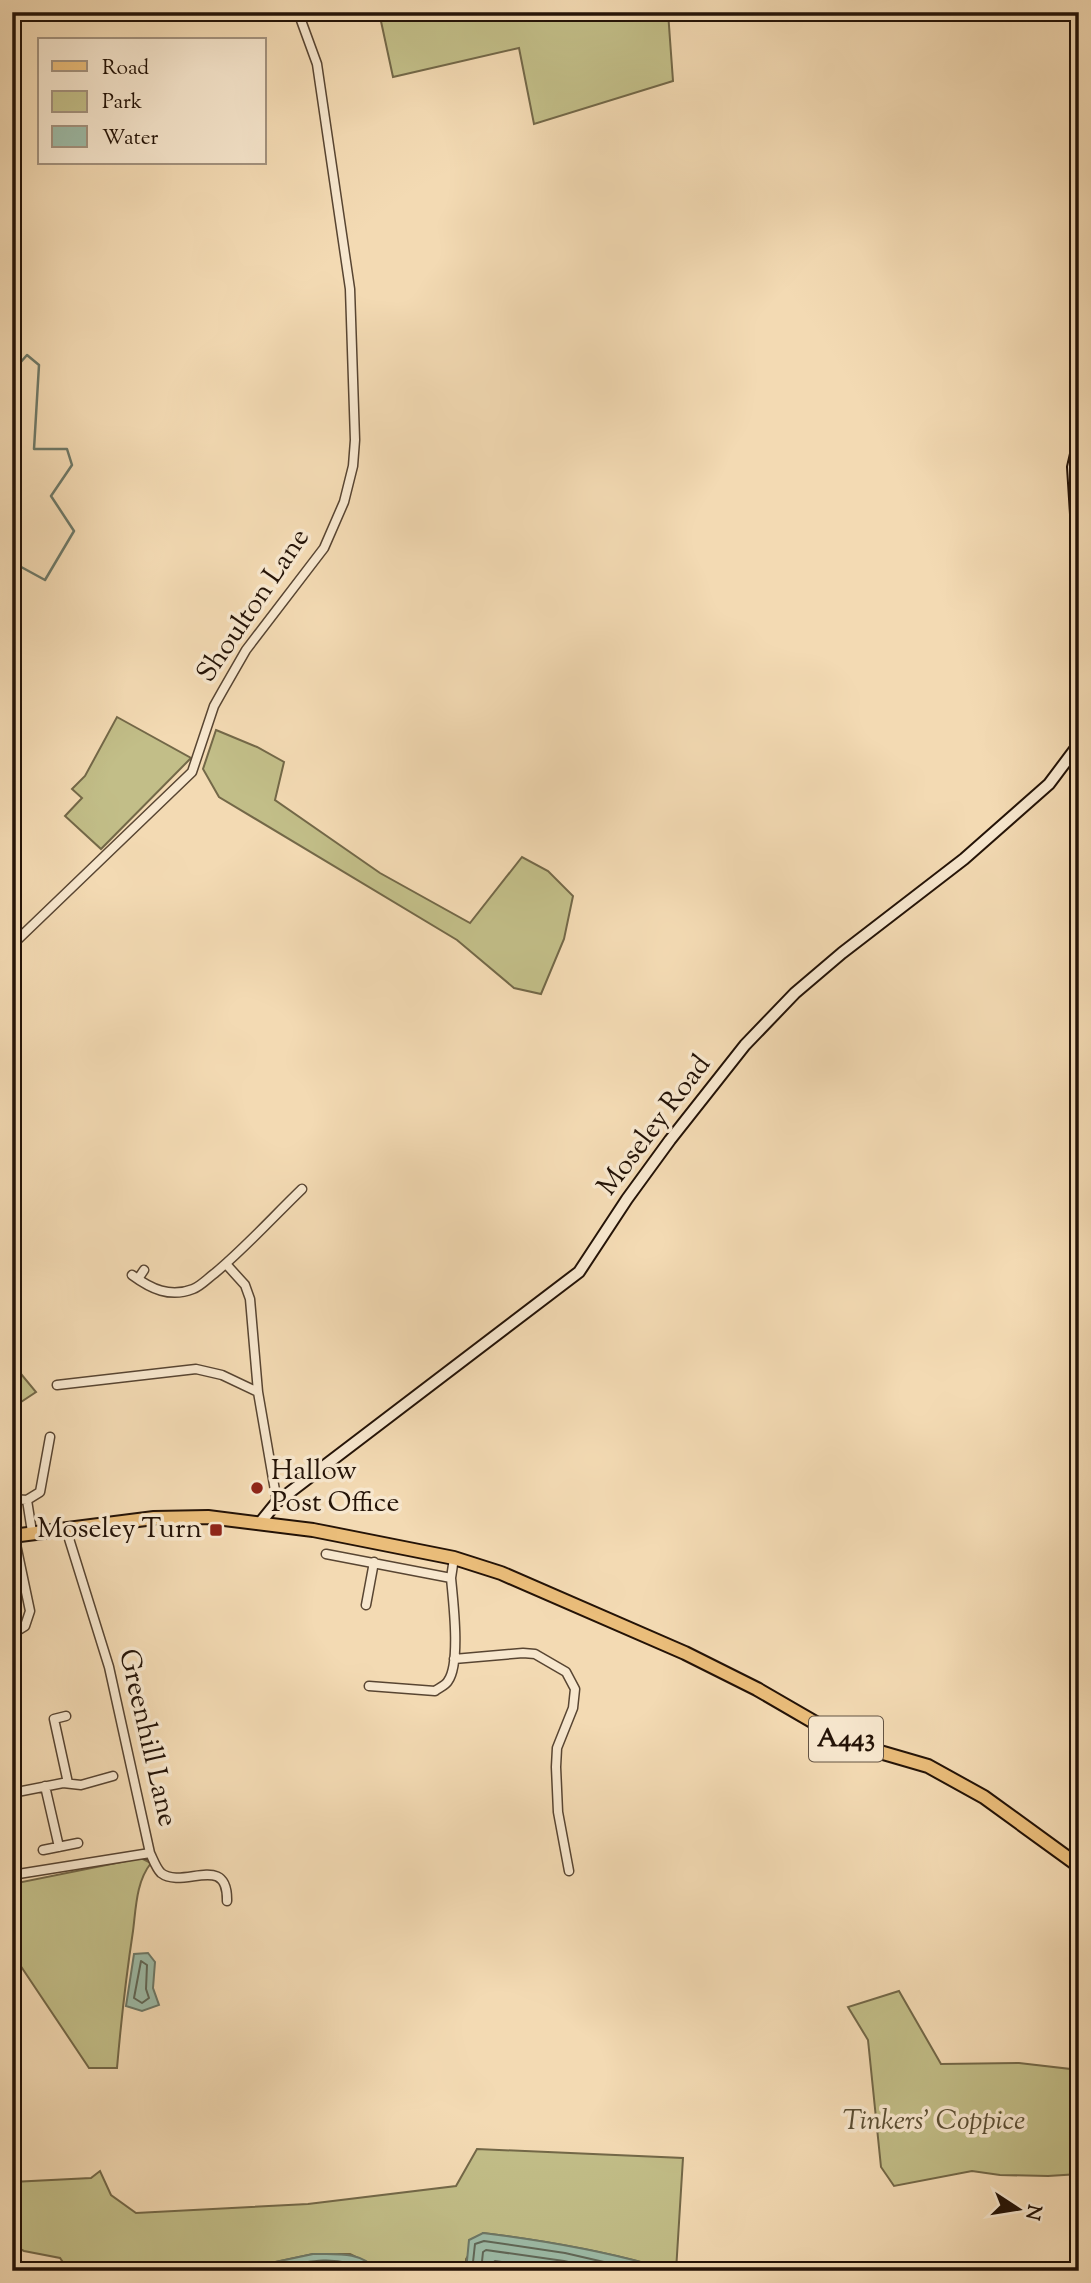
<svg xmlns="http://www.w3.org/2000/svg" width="1091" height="2283" viewBox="0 0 1091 2283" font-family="'Sorts Mill Goudy',serif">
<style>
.green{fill:#c2be88;stroke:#736848;stroke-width:2}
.water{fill:#9dbba7;stroke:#6d7867;stroke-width:2}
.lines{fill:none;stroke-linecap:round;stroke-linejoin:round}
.shore{stroke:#606757;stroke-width:2}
.stream{stroke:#6d7867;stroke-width:2.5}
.street-casing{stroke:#584532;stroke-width:11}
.secondary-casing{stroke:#241307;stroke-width:14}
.primary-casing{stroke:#241307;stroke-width:16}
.street{stroke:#f7e7ce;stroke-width:8}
.secondary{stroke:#f7e7ce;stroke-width:10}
.primary{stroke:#eabd7a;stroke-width:12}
.poi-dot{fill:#8f2418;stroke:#f7e7ce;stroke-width:2.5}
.labels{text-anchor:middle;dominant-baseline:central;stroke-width:7;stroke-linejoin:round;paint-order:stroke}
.shield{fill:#f7e7ce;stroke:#635343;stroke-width:2}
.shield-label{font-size:26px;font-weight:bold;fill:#241307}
.street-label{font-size:28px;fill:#241307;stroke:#f7e7ce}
.poi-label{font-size:28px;fill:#241307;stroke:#f7e7ce;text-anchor:start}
.park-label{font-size:28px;font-style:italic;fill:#5b4f34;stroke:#f7e7ce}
</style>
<rect width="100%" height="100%" fill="#f3dab3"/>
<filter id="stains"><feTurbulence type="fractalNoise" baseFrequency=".00286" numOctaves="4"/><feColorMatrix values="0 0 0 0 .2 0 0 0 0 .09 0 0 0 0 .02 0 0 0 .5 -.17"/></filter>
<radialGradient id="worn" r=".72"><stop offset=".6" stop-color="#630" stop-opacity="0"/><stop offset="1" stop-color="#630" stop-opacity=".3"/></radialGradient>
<path class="green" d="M 379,12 L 668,12 L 673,81 L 534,124 L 519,48 L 393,77 Z
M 117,717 L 191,758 L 101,849 L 65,816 L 82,798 L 72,789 L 85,776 Z
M 216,730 L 257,747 L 284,762 L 275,800 L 380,873 L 470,923 L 522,857 L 548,871 L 573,896 L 564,939 L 541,994 L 514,988 L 457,940 L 219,797 L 203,769 Z
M 12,1363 L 36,1392 L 12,1408 Z
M 141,1858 L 151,1863 C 136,1882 136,1908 133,1931 C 126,1977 121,2022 117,2068 L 89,2068 L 12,1953 L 12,1884 Z
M 899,1991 L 941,2064 L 1019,2063 L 1079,2070 L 1079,2174 L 1048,2176 L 1000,2175 L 972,2171 L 894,2186 L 881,2167 L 868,2040 L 848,2007 Z
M 477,2149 L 683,2158 L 676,2271 L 651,2271 L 648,2264 C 594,2249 539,2240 483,2233 L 466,2259 L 466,2271 L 377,2271 L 373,2265 L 350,2254 L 313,2254 L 233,2271 L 69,2271 L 60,2258 L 24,2251 L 12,2245 L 12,2182 L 91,2178 L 100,2171 L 111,2195 L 136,2213 L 308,2204 L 456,2186 Z"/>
<path class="water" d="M 148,1953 L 155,1962 L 153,1988 L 159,2005 L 142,2011 L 126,2006 L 134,1954 Z
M 483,2233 C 539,2240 594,2249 648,2264 L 651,2271 L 466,2271 L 469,2240 Z
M 313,2254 C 335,2254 363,2251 377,2271 L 233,2271 Z"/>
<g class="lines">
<path class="shore" d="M 141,1961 L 147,1965 L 146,1989 L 149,1998 L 142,2003 L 134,1998 Z
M 264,2271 C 301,2263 334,2252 369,2271
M 472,2271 L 475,2244 L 484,2241 L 565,2253 L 643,2271
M 481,2271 L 483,2252 L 486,2250 L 564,2261 L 608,2271
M 492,2271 L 492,2264 L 495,2261 L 558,2271"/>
<path class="stream" d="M 12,372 L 27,355 L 39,365 L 34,449 L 67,449 L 72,465 L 51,496 L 74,531 L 45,580 L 12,562"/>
<g class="street-casing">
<path id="street" d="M 12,945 L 192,772 L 214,706 L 223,690 L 246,650 L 324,548 L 344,502 L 353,466 L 355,440 L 350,289 L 317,64 L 298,12
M 226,1264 L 245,1285 L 250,1299 L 258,1392
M 132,1275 C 151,1289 170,1298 193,1289 C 201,1286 208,1278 215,1273 C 246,1247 273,1217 302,1189
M 138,1279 L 144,1270
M 57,1385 L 196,1369 L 222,1375 L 258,1392 L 277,1502
M 12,1499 L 27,1500
M 66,1529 L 109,1667 L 150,1853 C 153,1859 156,1868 161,1873 C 183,1890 228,1852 227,1901
M 32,1532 L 27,1500 L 40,1492 L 50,1437
M 326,1554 L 451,1578 L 454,1558
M 366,1605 L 374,1562
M 12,1634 L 25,1626 L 30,1611 L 14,1535
M 454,1659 L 523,1653 L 535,1654 L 566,1672 L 575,1689 L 573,1708 L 557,1748 L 556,1767 L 558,1812 L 569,1871
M 369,1686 L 435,1691 C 439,1688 446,1685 448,1681 C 461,1663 453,1600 451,1578
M 66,1716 L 54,1719 L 68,1783
M 45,1786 L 59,1847
M 12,1793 L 63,1783 L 81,1785 L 113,1776
M 43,1850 L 78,1843
M 12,1875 L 150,1853"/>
</g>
<g class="secondary-casing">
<path id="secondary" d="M 1079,441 L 1073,467 L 1079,561
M 260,1523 L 277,1502 L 579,1272 L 627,1199 L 670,1140 L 745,1045 L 795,993 L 842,953 L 964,859 L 1049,784 L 1079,744"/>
</g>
<g class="primary-casing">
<path id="primary" d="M 12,1536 L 154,1518 L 208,1517 L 313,1530 L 454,1558 L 501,1573 L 685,1653 L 757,1689 L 838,1736 L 873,1750 L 928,1766 L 984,1797 L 1079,1866"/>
</g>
<use href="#street" class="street"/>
<use href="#secondary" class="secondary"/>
<use href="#primary" class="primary"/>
</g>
<g class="poi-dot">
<circle cx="257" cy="1488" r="7"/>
<rect x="209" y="1523" width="14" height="14" rx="3.5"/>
</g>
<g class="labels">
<rect class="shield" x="809" y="1716.5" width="74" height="45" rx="5"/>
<g class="shield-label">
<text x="846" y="1739">A443</text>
</g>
<g class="street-label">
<text transform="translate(254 606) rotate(-56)">Shoulton Lane</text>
<text transform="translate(655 1126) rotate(-53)">Moseley Road</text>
<text transform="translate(147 1738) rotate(77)">Greenhill Lane</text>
</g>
<g class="poi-label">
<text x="271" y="1472">Hallow<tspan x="271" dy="32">Post Office</tspan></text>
<text x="202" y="1530" text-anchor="end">Moseley Turn</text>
</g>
<g class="park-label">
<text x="934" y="2122">Tinkers' Coppice</text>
</g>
</g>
<rect width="1091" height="2283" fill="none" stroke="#f3dab3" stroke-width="42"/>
<rect x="14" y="14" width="1063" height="2255" fill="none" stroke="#241307" stroke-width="3.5"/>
<rect x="21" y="21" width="1049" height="2241" fill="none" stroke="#241307" stroke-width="2"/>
<rect x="38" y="38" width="228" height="126" fill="#f7e7ce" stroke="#a3927e" stroke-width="2"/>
<rect x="52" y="61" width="35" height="10" fill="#eabd7a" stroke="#a3927e" stroke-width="2"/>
<text x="102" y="74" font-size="21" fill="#241307">Road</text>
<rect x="52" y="91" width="35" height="21" fill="#c2be88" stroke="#a3927e" stroke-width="2"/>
<text x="102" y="108" font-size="21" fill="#241307">Park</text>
<rect x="52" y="126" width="35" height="21" fill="#9dbba7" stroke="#a3927e" stroke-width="2"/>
<text x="102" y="144" font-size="21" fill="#241307">Water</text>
<g transform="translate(1018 2209) rotate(102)" stroke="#f7e7ce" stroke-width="5" paint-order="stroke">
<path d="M0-5L12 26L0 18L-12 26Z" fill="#241307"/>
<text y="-10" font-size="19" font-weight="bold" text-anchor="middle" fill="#241307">N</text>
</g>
<rect width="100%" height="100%" filter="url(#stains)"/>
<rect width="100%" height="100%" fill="url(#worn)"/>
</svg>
